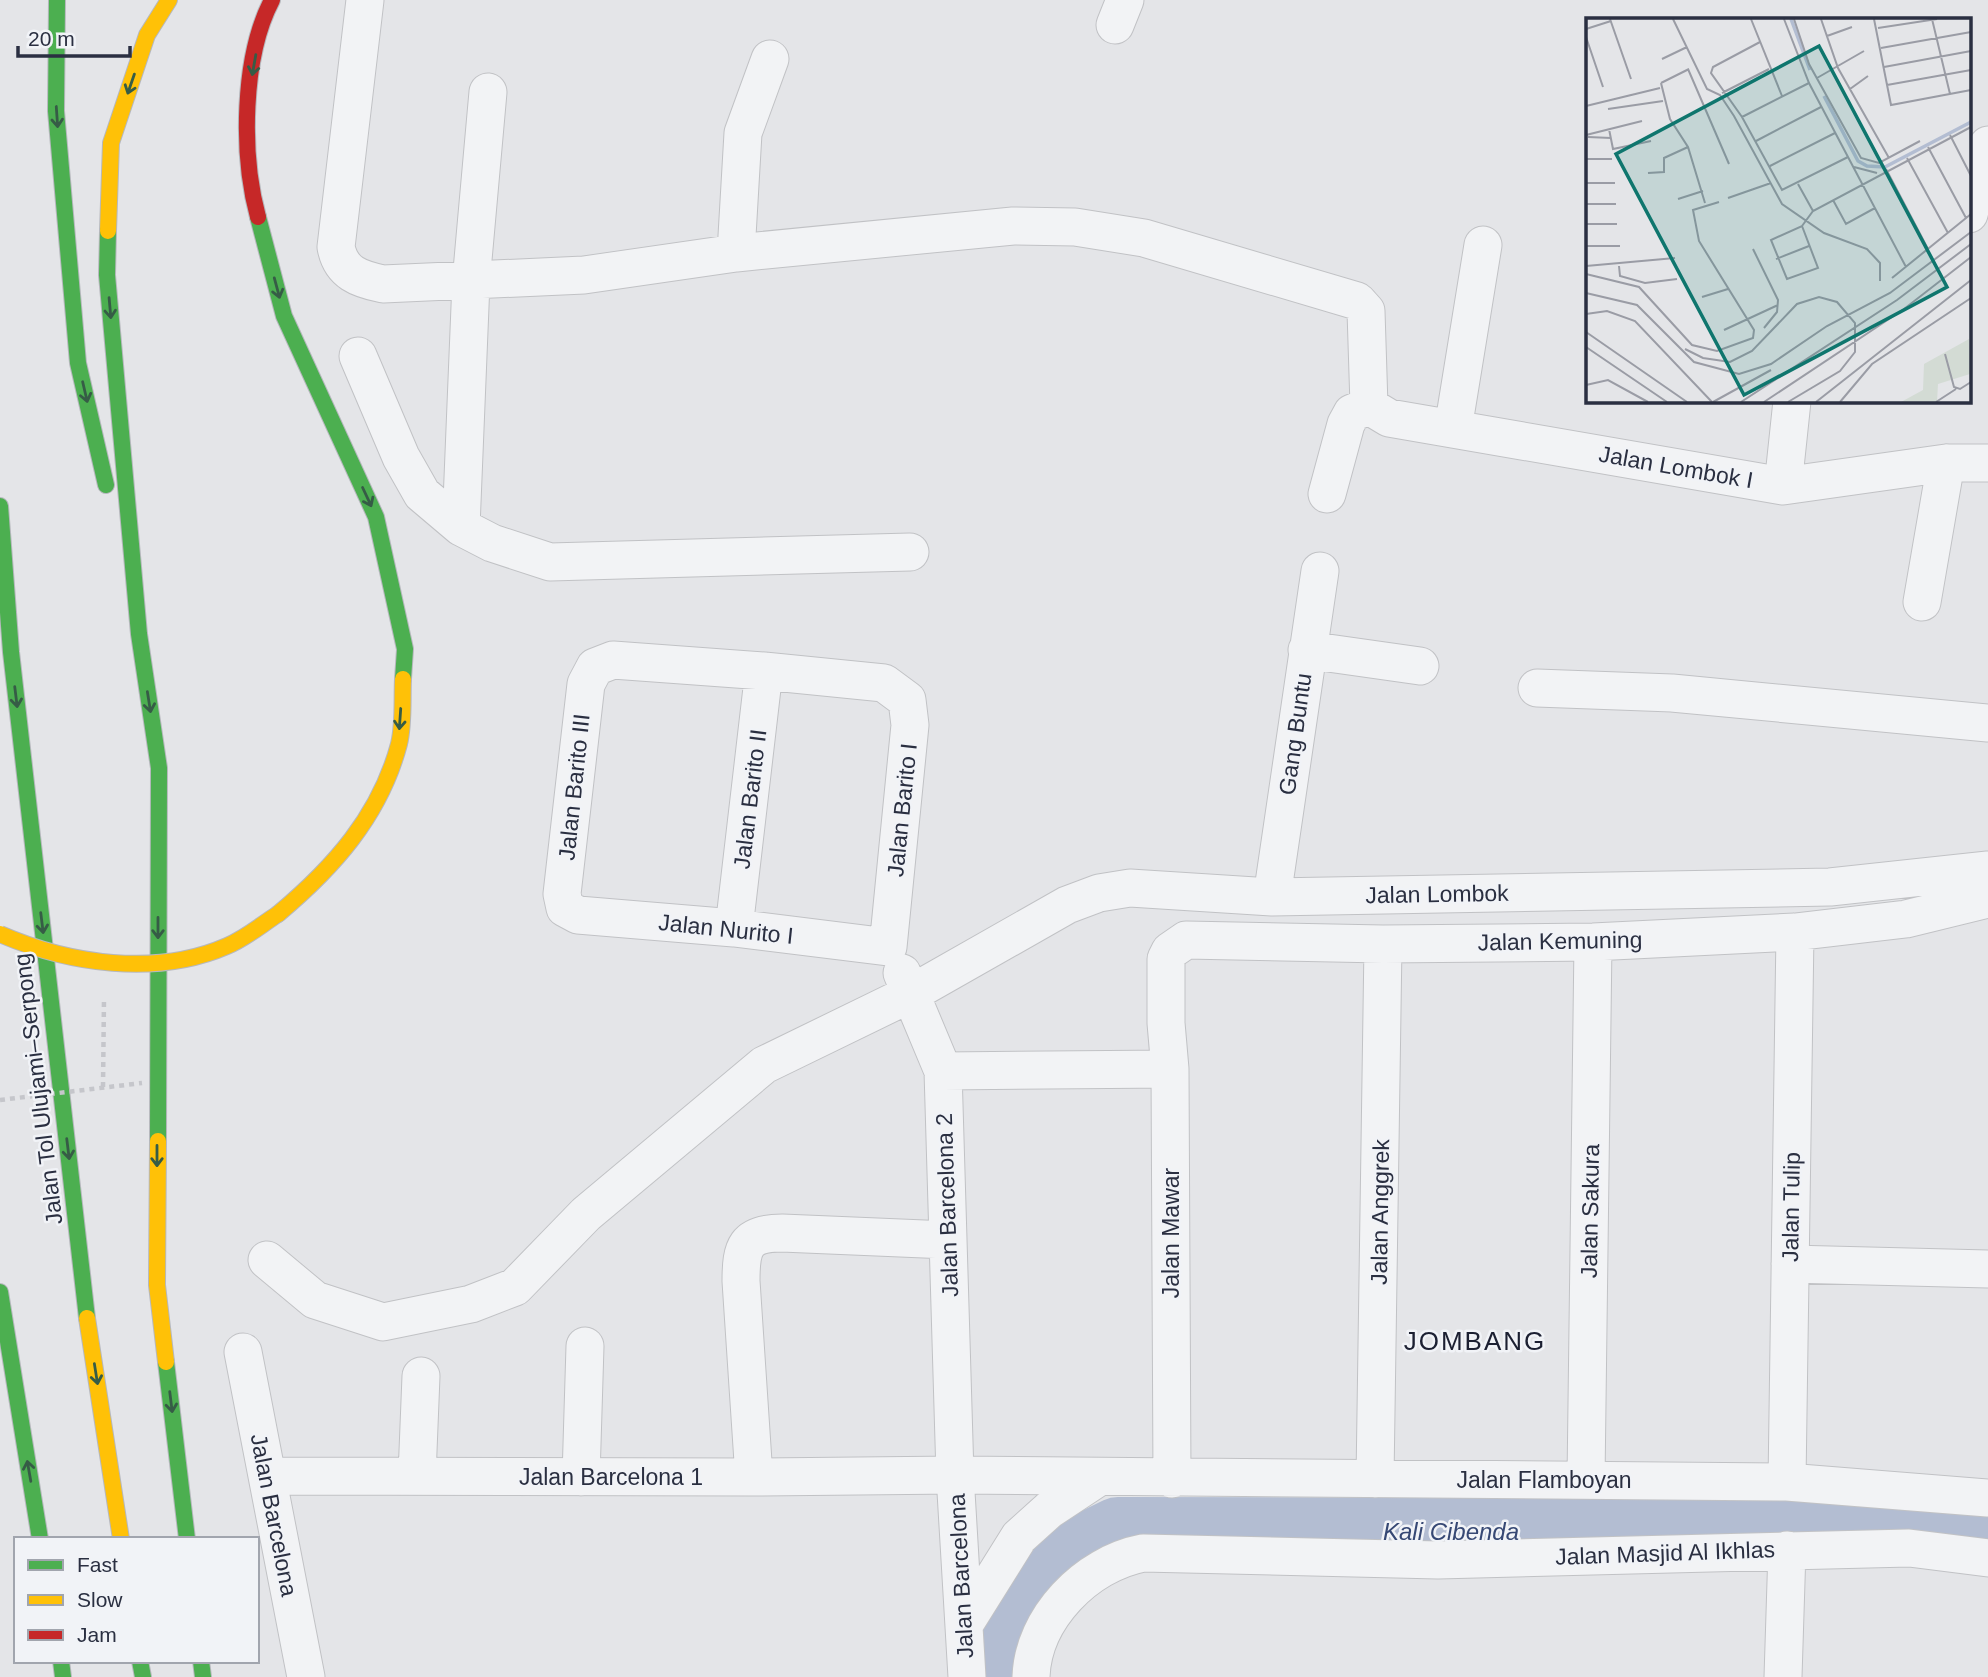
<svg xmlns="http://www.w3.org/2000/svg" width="1988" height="1677" viewBox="0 0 1988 1677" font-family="Arial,sans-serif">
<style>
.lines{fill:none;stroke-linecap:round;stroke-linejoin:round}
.river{stroke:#b3bdd2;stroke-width:66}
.street-casing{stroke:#c1c2c5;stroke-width:39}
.fast-casing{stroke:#b6b8bd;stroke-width:18}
.slow-casing{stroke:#b6b8bd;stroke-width:18}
.jam-casing{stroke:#b6b8bd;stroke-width:18}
.path{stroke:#c5c6cb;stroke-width:4.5;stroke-dasharray:5 5;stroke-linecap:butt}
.street{stroke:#f2f3f5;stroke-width:37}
.fast{stroke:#4caf50;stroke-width:16}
.slow{stroke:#ffc107;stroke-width:16}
.jam{stroke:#c62828;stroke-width:16}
.slow-bridge-casing{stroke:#b6b8bd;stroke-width:18;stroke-linecap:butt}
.path-bridge{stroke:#c5c6cb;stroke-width:4.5;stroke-dasharray:5 5;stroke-linecap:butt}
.slow-bridge{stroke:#ffc107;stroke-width:16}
.oneway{stroke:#365c46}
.labels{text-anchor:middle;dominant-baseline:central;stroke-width:5;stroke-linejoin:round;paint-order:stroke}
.street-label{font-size:23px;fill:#2a2f41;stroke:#f1f3f7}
.water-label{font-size:24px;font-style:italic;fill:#364874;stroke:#f1f3f7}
.quarter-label{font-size:26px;letter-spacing:2px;fill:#1c2032;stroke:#f1f3f7}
.inset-river{fill:none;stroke:#b3bdd2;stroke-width:3.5}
.inset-road{fill:none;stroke:#9a9ca5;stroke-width:2}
.view{fill:#0f766e;fill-opacity:0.15;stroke:#0f766e;stroke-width:3.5}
.inset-edge{fill:none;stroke:#2a2f41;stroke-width:3.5}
</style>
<rect width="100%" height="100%" fill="#e4e5e8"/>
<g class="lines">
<path class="river" d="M 988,1677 L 1005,1630 L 1050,1570 L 1083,1547 L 1118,1530 L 1961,1532 L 1988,1537"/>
<g class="street-casing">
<path id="street" d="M 365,0 L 336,247 C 341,273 359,279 383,284 L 584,275 L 736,253 L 1013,226 L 1075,227 L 1144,238 L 1357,301 L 1366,311 L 1369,406
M 1115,25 L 1125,0
M 1969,214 L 1988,145
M 736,253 L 743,133 L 770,59
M 358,356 L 401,457 L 422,494 L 461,527 L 492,543 L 550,562 L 910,552
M 1369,406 L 1389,418 L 1783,486 L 1946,463 L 1988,463
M 1453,429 L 1483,245
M 1783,486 L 1792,401
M 1327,494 L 1346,424 L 1352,413 L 1369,406
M 461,527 L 471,282 L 488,92
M 1922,602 L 1946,463
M 1307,650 L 1420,666
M 613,660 L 764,671 L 884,683 L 907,700 L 910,725 L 888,947 L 734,928 L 578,915 L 565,908 L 562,894 L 586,684 L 595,667 Z
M 1537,688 L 1672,693 L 1988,723
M 1272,897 L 1320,571
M 734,928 L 764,671
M 902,973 L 943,1071 L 955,1475 L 967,1677
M 943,1071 L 1170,1069
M 267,1260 L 315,1300 L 383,1322 L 471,1304 L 515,1287 L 586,1214 L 764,1065 L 912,993 L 1067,905 L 1099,893 L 1130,888 L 1272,897 L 1830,887 L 1988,870
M 1790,1264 L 1988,1269
M 243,1352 L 306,1677
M 267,1476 L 754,1477 L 955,1475 L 1787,1482 L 1988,1498
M 417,1476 L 421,1376
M 581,1477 L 585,1346
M 754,1477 L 741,1281 C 741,1247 745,1233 782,1233 L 948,1240
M 1172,1479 L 1170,1069 L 1166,1023 L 1166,959 L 1170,951 L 1186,940 L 1383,944 L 1593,942 L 1795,932 L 1906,919 L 1988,899
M 1375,1479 L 1383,944
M 1586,1480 L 1593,942
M 1787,1482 L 1795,932
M 964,1625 L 1019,1537 L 1049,1510 L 1099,1477
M 1031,1677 C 1033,1618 1086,1564 1143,1553 L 1438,1560 L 1909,1548 L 1988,1558
M 1783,1677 L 1787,1550"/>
</g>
<g class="fast-casing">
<path id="fast" d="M 57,0 L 56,111 L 78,363 L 106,485
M 258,217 L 284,316 L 376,517 L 405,649 L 403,679
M 108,231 L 107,275 L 139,634 L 159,768 L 158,1141
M 0,506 L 11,652 L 87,1318
M 0,1292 L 40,1539
M 166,1362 L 187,1539
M 61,1661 L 63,1677
M 140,1661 L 143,1677
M 201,1661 L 203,1677"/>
</g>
<g class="slow-casing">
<path id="slow" d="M 108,231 L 111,143 L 147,35 L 169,0
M 278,914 C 333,868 380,816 399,744 C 404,724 402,699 403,679
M 158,1141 L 157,1285 L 166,1362
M 87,1318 L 121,1539"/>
</g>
<g class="jam-casing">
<path id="jam" d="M 258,217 C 241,155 242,57 272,0"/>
</g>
<path class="path" d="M 103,1087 L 104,998"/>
<use href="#street" class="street"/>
<use href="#fast" class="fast"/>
<use href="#slow" class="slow"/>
<use href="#jam" class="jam"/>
<g class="slow-bridge-casing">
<path id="slow-bridge" d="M 0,934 C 69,964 156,977 227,946 C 246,938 261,925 278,914"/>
</g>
<path class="path-bridge" d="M 0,1100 L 142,1083"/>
<use href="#slow-bridge" class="slow-bridge"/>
</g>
<defs><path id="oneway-shaft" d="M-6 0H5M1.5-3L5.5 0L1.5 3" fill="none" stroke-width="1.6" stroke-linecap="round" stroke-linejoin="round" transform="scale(1.75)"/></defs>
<g class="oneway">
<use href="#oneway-shaft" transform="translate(254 65) rotate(100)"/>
<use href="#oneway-shaft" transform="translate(131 84) rotate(109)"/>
<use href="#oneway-shaft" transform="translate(57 117) rotate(86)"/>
<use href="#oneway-shaft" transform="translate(277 288) rotate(75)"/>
<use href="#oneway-shaft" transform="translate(110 308) rotate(85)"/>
<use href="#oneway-shaft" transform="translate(85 392) rotate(77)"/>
<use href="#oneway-shaft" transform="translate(367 497) rotate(65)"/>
<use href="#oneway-shaft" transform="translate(16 697) rotate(83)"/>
<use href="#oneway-shaft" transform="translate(149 702) rotate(81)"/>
<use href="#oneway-shaft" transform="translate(400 719) rotate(94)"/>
<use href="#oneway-shaft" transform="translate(42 923) rotate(83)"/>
<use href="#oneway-shaft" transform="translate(158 928) rotate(90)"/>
<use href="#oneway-shaft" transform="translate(68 1149) rotate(83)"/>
<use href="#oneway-shaft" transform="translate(157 1156) rotate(90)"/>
<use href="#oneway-shaft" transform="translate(96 1374) rotate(81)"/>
<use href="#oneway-shaft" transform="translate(171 1402) rotate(83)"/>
<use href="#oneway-shaft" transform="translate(29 1471) rotate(-100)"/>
</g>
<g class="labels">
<g class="street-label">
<text transform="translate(1676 467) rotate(10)">Jalan Lombok I</text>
<text transform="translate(1295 734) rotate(-82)">Gang Buntu</text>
<text transform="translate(574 787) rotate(-84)">Jalan Barito III</text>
<text transform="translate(750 799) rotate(-83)">Jalan Barito II</text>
<text transform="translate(902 810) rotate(-84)">Jalan Barito I</text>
<text transform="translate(1437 894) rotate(-1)">Jalan Lombok</text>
<text transform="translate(726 929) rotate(6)">Jalan Nurito I</text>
<text transform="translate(1560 941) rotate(-1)">Jalan Kemuning</text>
<text transform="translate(38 1089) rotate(-97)">Jalan Tol Ulujami–Serpong</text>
<text transform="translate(947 1205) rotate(-92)">Jalan Barcelona 2</text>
<text transform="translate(1791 1207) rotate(-89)">Jalan Tulip</text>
<text transform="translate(1590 1211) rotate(-89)">Jalan Sakura</text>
<text transform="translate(1380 1212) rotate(-89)">Jalan Anggrek</text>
<text transform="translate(1171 1233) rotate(-90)">Jalan Mawar</text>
<text x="611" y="1477">Jalan Barcelona 1</text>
<text x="1544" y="1480">Jalan Flamboyan</text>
<text transform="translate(274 1515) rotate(79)">Jalan Barcelona</text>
<text transform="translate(1665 1553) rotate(-2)">Jalan Masjid Al Ikhlas</text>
<text transform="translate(961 1576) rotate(-93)">Jalan Barcelona</text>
</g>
<g class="water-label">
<text x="1451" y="1531">Kali Cibenda</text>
</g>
<g class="quarter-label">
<text x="1475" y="1341">JOMBANG</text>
</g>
</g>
<g transform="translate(1586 18)">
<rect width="385" height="385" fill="#e4e5e8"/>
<path d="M 383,321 L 384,356 L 352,366 L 351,384 L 315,384 L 337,372 L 338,346 Z" fill="#d3dbd4"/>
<path class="inset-river" d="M 205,1 L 224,52M 238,78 L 272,143 L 281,148 L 299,149 L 385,104"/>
<path class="inset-road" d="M 24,1 L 45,61M 87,1 L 121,71 L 134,77 L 148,98 L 196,186 L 238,215 L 281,231 L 294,245 L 294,263M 165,1 L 196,78M 198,1 L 223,65 L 320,249M 208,1 L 223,46 L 275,140 L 293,145 L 334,123M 235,1 L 252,50 L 303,140M 288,1 L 305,87 L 385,72M 346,1 L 364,76M 292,10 L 351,1M 0,11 L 25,3M 241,18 L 266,9M 0,19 L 17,69M 174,24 L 127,49 L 125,55 L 156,99 L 196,172 L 262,139M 295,30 L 385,14M 76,41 L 101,29M 298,49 L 385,33M 102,51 L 143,146M 231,60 L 278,33M 75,65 L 84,101 L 102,129 L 119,185M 75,65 L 103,51M 301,67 L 385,52M 264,71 L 282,58M 136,75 L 183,51M 0,88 L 74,70M 22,91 L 77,83M 156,99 L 223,65M 23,111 L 27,131 L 65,123M 0,117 L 56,103M 364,117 L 385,158M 2,119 L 25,120M 170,123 L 235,89M 342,129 L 380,200M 321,140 L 362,215M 0,141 L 26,141M 184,148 L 249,115M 268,149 L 291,155M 300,151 L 342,231M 62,155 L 78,154 L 78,140 L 102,129M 0,165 L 29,165M 212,166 L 227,193M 142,180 L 185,165M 92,181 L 117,173M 247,182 L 260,206 L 289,190M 0,186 L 30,186M 0,206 L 31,206M 216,208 L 227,193 L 385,109M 216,208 L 232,250 L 201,261 L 185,222 ZM 0,228 L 34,228M 167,231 L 192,282 L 191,294 L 178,310M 190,241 L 223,228M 0,248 L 89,240M 33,248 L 34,258 L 59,265 L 91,261M 0,256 L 53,269 L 106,327 L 131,333 L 167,320 L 168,312 L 113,223 L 107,192 L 133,184M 306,260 L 385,196M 0,275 L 51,287 L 108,344 L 153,356 L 185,346 L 241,308 L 304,275 L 385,214M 116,279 L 142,271M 0,296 L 21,293 L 49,303 L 126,384M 138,312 L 192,287M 0,314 L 101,384M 0,329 L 81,384M 99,331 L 117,340 L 144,344 L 166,333 L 211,286 L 233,279 L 251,284 L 269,305 L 269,334 L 254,353 L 202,384M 359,336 L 368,369 L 374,371 L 385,364M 0,367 L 22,362 L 62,384M 127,384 L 185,352M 155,384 L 311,282 L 385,226M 178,384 L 318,291 L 385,239M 230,384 L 385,262M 254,384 L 286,346 L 385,280M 350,384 L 370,371"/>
<path class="view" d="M 233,28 L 361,269 L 158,377 L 30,136 Z"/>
<rect width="385" height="385" class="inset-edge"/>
</g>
<rect x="14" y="1537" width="245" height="126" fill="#f1f3f7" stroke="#a1a5ae" stroke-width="2"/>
<rect x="28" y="1560" width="35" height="10" fill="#4caf50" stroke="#a1a5ae" stroke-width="2"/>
<text x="77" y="1572" font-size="21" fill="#2a2f41">Fast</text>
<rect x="28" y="1595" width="35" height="10" fill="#ffc107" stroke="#a1a5ae" stroke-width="2"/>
<text x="77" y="1607" font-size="21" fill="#2a2f41">Slow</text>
<rect x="28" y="1630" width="35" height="10" fill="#c62828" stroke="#a1a5ae" stroke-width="2"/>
<text x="77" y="1642" font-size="21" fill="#2a2f41">Jam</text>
<path d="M18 46v10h112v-10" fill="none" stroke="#2a2f41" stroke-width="3.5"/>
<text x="28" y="46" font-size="21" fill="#2a2f41" stroke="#f1f3f7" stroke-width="5" paint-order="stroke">20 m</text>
</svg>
